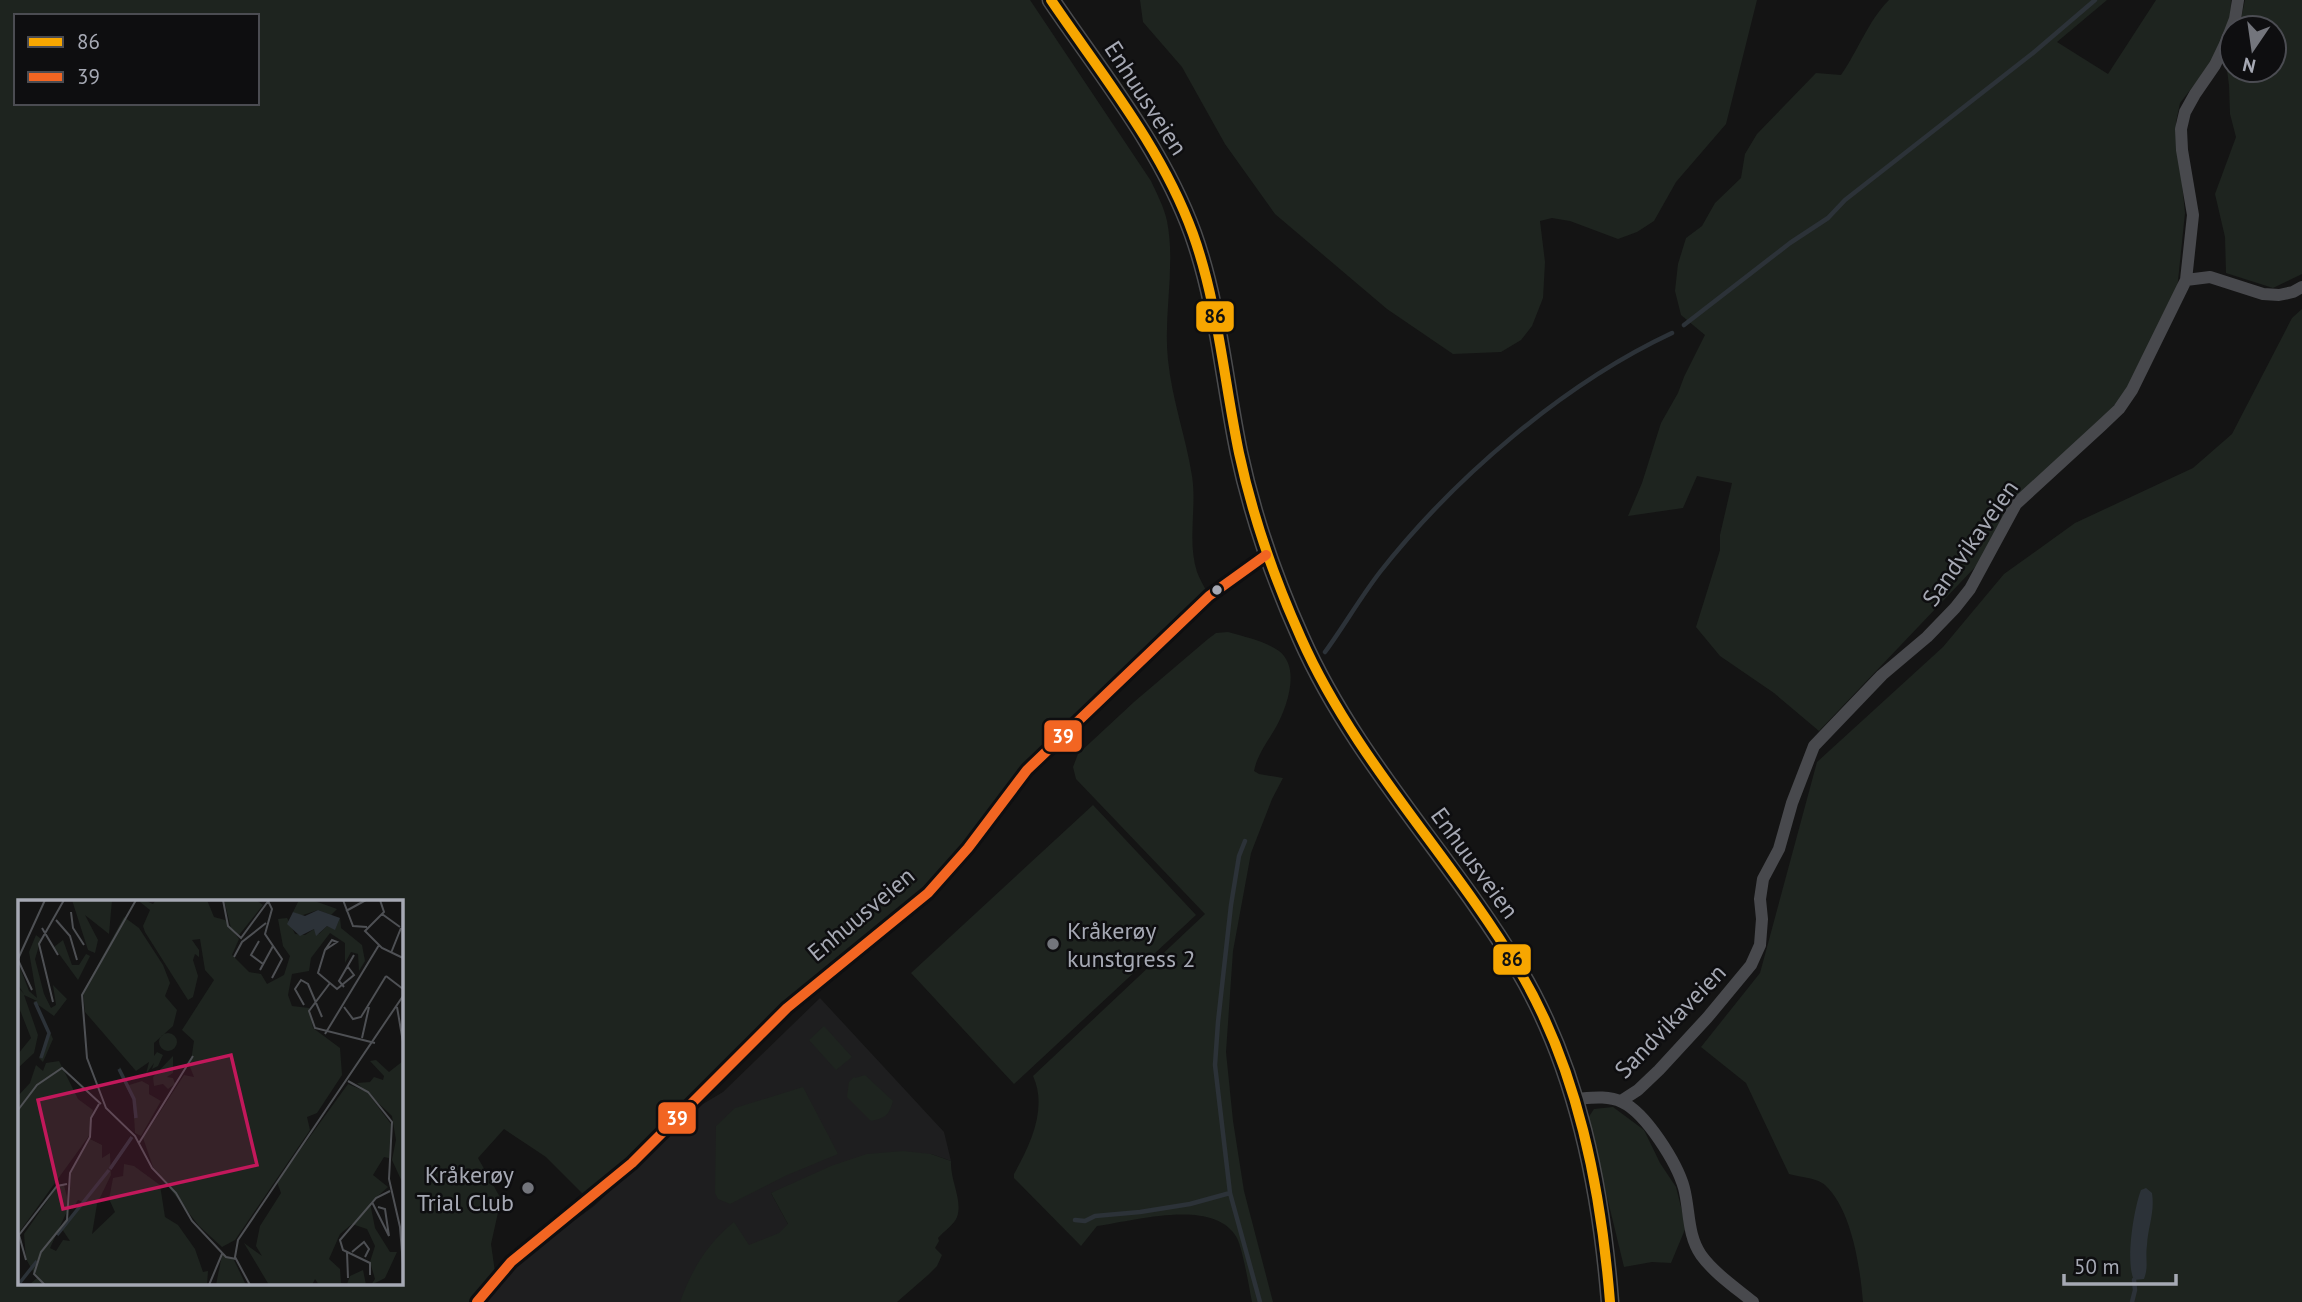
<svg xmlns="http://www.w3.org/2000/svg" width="2302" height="1302" viewBox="0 0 2302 1302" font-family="'PT Sans',sans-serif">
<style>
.built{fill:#1e1e1f}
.green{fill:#1e241f;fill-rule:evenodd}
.water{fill:#2c3238}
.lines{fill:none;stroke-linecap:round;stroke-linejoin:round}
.stream{stroke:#2c3238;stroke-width:4.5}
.minor{stroke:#48494d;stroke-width:12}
.primary{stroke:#4b4c4e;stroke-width:19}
.bus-1-casing{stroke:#0e0e10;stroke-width:16}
.bus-2-casing{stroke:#0e0e10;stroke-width:16}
.bus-1{stroke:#f7a600;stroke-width:10}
.bus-2{stroke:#f26522;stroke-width:10}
.bus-dot{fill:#a6a9b4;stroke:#0e0e10;stroke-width:2.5}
.poi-dot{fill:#73757c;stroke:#0e0e10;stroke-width:2.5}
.labels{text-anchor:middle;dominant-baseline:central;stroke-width:5;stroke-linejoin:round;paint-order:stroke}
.street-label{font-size:24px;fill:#a6a9b4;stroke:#0e0e10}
.poi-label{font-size:24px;fill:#a6a9b4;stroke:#0e0e10;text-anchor:start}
.inset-river{fill:none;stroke:#2c3238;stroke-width:3.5}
.inset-road{fill:none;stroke:#4e5054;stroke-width:2}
.view{fill:#c2185b;fill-opacity:0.15;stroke:#c2185b;stroke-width:3.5}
.inset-edge{fill:none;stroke:#a6a9b4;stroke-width:3.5}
.line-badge{stroke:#0e0e10;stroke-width:2.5}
.badge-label{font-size:19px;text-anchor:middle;font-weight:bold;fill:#fff}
.pale-badge-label{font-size:19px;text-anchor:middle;font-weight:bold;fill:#111}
</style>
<rect width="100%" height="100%" fill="#141414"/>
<path class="built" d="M 820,998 L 944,1132 L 951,1161 L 931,1154 L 771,1193 L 788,1224 L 792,1302 L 485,1302 L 522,1259 L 594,1206 L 703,1104 L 723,1092 Z"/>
<path class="green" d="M 0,0 L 1030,0 L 1151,181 C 1157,194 1164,207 1167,221 C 1176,267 1163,314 1168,360 C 1172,400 1186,437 1192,476 C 1197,507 1187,541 1197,572 C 1200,580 1205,588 1209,596 L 1027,770 L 928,893 L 823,978 L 589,1200 L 546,1157 L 504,1129 L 478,1158 L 501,1199 L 491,1244 L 496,1279 L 478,1302 L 0,1302 ZM 16,16 L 257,16 L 257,103 L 16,103 ZM 19,901 L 401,901 L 401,1283 L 19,1283 Z
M 1140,0 L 1757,0 L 1726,124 L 1676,182 L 1654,221 L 1637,232 L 1618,239 L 1570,221 L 1552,218 L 1540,221 L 1545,262 L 1543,298 L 1532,326 L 1521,340 L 1501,352 L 1453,354 L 1387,309 L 1275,214 L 1225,144 L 1182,67 L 1143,22 Z
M 1889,0 L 2107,0 L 2057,42 L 2108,74 L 2156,0 L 2231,0 L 2230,24 L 2208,67 L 2180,103 L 2176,122 L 2185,213 L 2176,300 L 2123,397 L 2012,504 L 1979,563 L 1819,731 L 1774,693 L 1720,656 L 1696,627 L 1720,550 L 1720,535 L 1732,483 L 1697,476 L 1683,508 L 1628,516 L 1642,483 L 1661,423 L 1678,393 L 1684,377 L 1705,335 L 1681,315 L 1675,291 L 1678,264 L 1686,238 L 1702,226 L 1715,203 L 1741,178 L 1745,154 L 1757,134 L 1816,73 L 1841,75 C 1858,51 1868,21 1889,0 Z
M 2245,0 L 2302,0 L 2302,274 L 2273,288 L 2226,273 L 2225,237 L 2215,194 L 2236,137 L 2230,114 L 2229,85 L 2227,70 L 2232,51 L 2232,70 L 2274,70 L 2274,28 L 2239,28 Z
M 2302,309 L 2302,1302 L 1863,1302 C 1860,1267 1852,1210 1825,1185 C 1818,1178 1799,1177 1789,1174 L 1746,1083 L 1701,1047 L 1760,973 L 1817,762 L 1943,647 L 2004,574 L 2075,523 L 2193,468 L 2232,434 L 2292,318 Z
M 1228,632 C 1245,637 1265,641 1279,651 C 1301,668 1287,707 1276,727 C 1268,741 1257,755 1254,771 L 1259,774 L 1283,778 L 1272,799 L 1251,853 L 1233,951 L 1226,1052 L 1233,1121 L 1244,1191 L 1273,1302 L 1252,1302 C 1249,1287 1243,1250 1237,1238 C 1215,1197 1134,1221 1097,1226 L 1081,1246 L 1014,1178 L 1014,1174 C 1030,1145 1048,1108 1033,1076 L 1205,914 L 1076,779 L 1073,767 L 1078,754 L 1134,702 L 1208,639 L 1216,633 Z
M 1093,805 L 1196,915 L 1014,1084 L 911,973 Z
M 824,1026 L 852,1057 L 836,1070 L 809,1040 Z
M 865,1075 L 893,1101 C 889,1115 886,1118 871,1121 L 847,1097 L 849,1082 L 854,1077 L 855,1078 Z
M 803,1087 L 838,1154 L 785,1176 L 730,1204 L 718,1199 L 715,1193 L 716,1126 L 735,1108 Z
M 1613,1107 L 1644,1130 L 1660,1163 L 1676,1187 L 1686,1227 L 1671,1263 L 1652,1262 L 1624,1267 L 1588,1118 L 1594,1109 Z
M 903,1151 L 931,1154 L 951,1161 C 950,1181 963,1200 957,1217 C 954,1225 943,1232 938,1238 L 939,1241 L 935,1248 L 942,1255 L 937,1266 L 928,1275 L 897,1302 L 680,1302 C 692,1269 707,1244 734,1222 L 749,1245 L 779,1233 L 788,1224 L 771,1193 L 831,1166 L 867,1154 Z"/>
<path class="water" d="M 2146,1188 L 2152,1193 C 2155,1212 2148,1227 2147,1245 C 2145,1259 2149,1266 2144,1279 L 2134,1280 C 2125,1262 2134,1208 2141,1190 Z"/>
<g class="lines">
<path class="stream" d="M 1684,325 L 1790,243 L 1828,218 L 1845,200 L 2033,53 L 2095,0
M 1325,652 C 1344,626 1360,598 1380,572 C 1454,478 1563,384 1672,333
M 1245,841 L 1239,856 L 1231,905 L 1218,1022 L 1215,1065 L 1230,1193 L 1260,1302
M 1075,1220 L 1085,1221 L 1095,1216 L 1140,1212 L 1190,1204 L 1230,1193
M 2132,1302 L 2135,1290 L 2134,1280"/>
<path class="minor" d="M 2186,280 L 2210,277 L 2263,294 L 2279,295 L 2293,292 L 2302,287
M 1574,1099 C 1590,1098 1607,1095 1622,1102 C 1646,1113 1677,1163 1684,1188 C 1690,1211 1687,1234 1701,1255 C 1714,1273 1736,1288 1753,1302
M 1621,1101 L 1638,1090 L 1659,1070 L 1707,1018 L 1751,965 L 1760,945 L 1762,919 L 1760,899 L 1763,879 L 1779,849 L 1792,803 L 1814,746 L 1882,675 L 1927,637 L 1955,608 L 1970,589 L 2016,504 L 2101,426 L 2119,409 L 2132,390 L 2186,280 L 2193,215 L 2182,150 L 2181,129 L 2185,112 L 2195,94 L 2215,65 L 2226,42 L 2235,19 L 2238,0
M 477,1302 L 511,1262 L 632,1163 L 787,1008 L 928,893 L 968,848 L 1027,770 L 1209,596 L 1266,555"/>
<path class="primary" d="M 1051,0 C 1102,75 1162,148 1193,234 C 1218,304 1224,381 1239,453 C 1253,518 1274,578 1301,638 C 1355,760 1451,856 1519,970 C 1578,1069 1601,1189 1610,1302"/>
<g class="bus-1-casing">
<path id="bus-1" d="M 1051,0 C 1102,75 1162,148 1193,234 C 1218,304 1224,381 1239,453 C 1253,518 1274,578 1301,638 C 1355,760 1451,856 1519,970 C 1578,1069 1601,1189 1610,1302"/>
</g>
<g class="bus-2-casing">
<path id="bus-2" d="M 477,1302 L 511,1262 L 632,1163 L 787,1008 L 928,893 L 968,848 L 1027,770 L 1209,596 L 1266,555"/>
</g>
<use href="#bus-1" class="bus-1"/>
<use href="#bus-2" class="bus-2"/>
</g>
<circle class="bus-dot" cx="1217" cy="590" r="6"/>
<g class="poi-dot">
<circle cx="1053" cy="944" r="7"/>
<circle cx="528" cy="1188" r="7"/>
</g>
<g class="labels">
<g class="street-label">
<text transform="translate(1146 98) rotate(57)">Enhuusveien</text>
<text transform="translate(1970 543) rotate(-55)">Sandvikaveien</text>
<text transform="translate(1475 863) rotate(54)">Enhuusveien</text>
<text transform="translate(861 914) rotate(-40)">Enhuusveien</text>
<text transform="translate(1670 1021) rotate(-46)">Sandvikaveien</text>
</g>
<g class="poi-label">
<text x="1067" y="930">Kråkerøy<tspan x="1067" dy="28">kunstgress 2</tspan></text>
<text x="514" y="1174" text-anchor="end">Kråkerøy<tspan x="514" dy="28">Trial Club</tspan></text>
</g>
</g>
<g transform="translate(18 900)">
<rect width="385" height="385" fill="#141414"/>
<path d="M 54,0 L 94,0 L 91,34 L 67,15 L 80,40 L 77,53 L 70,50 ZM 126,0 L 135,4 L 138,0 L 189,0 L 196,17 L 207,20 L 221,39 L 214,55 L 231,72 L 243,74 L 249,84 L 266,75 L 272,56 L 265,46 L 260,19 L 269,18 L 277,34 L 287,35 L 296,29 L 301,34 L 309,26 L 317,29 L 322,18 L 323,28 L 344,45 L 347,61 L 341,71 L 340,54 L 333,52 L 327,63 L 327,43 L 312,33 L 293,58 L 291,71 L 274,74 L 270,95 L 274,106 L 291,108 L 295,128 L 322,148 L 324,175 L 299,213 L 289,217 L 292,230 L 217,340 L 204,347 L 181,326 L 135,267 L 125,238 L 166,175 L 176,177 L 172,167 L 176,141 L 164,130 L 196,80 L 187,70 L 182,39 L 174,40 L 181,50 L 181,57 L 177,54 L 175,60 L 180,76 L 175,97 L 170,100 L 127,32 L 125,26 L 132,10 L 122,2 ZM 206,0 L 238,0 L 245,5 L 221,35 L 213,28 ZM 281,0 L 294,0 L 319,9 L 313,15 L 300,10 L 282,16 L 275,12 ZM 106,17 L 121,28 L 145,65 L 152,83 L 147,96 L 159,110 L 155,126 L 136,143 L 136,156 L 139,152 L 145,155 L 140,166 L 134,169 L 136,163 L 128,174 L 131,162 L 118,171 L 67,112 L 65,92 ZM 18,35 L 23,39 L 17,59 L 26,94 L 33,108 L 38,105 L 35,85 L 49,99 L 36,116 L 19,104 L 35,139 L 25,162 L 21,158 L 31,133 L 16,101 L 19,101 L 6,95 L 20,135 L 16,153 L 0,168 L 0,154 L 13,138 L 0,105 L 0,87 L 6,94 L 0,85 L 0,62 L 11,91 L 19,98 L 11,52 ZM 45,40 L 54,65 L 61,65 L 68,54 L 72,56 L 60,80 L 36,47 ZM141 142a9 9 0 1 1 18 0a9 9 0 1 1-18 0ZM 155,156 L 155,173 L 149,177 L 155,178 L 157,184 L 150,189 L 145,184 L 136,186 L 135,177 ZM 358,160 L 371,172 L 385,161 L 385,284 L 374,260 L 378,240 L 374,216 L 339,183 L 352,182 L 356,177 L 365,180 L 366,176 L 352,161 ZM 41,161 L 60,199 L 75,210 L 71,236 L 0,334 L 0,196 L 12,183 L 18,165 L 25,171 L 28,163 ZM 102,167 L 111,185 L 124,181 L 131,185 L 131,194 L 143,201 L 123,236 L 117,233 L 115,200 L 100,171 ZM 330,184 L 349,192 L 373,224 L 371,258 L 366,257 L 355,275 L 370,287 L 352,303 L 357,328 L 372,352 L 379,352 L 367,378 L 353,385 L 357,379 L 352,362 L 357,346 L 349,329 L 334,324 L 322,334 L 311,359 L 322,369 L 323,383 L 329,384 L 332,376 L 345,370 L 348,385 L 301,385 L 297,379 L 294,385 L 251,385 L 226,343 L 244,356 L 238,346 L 242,326 L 263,293 L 259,282 ZM 72,239 L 84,245 L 84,258 L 92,253 L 93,275 L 79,304 L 74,334 L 97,312 L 91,299 L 95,278 L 105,276 L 106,264 L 116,266 L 142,285 L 147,317 L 160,325 L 177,349 L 185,372 L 190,371 L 189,385 L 11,385 L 19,378 L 8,359 L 6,334 L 39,287 L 46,285 L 51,305 L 53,273 ZM 60,300 L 65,302 L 44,329 L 52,341 L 45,340 L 38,351 L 32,348 L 51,307 L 55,309 ZM 204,355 L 216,360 L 228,385 L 198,385 Z" fill="#1e241f" fill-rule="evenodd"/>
<path d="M 300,10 L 322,18 L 317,30 L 309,26 L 298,36 L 296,29 L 282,36 L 269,24 L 275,12 L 287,16 Z" fill="#2c3238"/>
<path class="inset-river" d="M 17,102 L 31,133 L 23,158M 101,169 L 116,199 L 118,218M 92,269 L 114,237M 39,335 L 91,270M 0,385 L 19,361"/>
<path class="inset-road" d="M 118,0 L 64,95 L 69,158 L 88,208 L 117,236 L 134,268 L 158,293 L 174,321 L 208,357 L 218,359M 205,0 L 210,26 L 223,38 L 251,0M 325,0 L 335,26 L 349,27M 362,0 L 366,12 L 347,31 L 364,48 L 385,58M 250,1 L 254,9 L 247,34 L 264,59 L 254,78M 328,11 L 348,0M 53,12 L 55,28 L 66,45M 364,14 L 382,27M 38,20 L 52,36 L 59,60M 24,28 L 40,55M 241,41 L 233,55 L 245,64M 307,50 L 319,42 L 314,40 L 307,50 L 300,73 L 319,89 L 336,75 L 330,67M 373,53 L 383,28M 216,57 L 224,42 L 248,23M 0,59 L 27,0M 0,60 L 14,90M 242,70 L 255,46M 368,76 L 385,89M 312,83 L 291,111 L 297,128 L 357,143M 326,87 L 321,81 L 336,55M 35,102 L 21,44 L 46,0M 286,105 L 277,89 L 283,80 L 290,84 L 304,117M 326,107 L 335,119 L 343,117 L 368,76M 379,107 L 385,142M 307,134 L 361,45M 344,138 L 351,107M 330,181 L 350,192 L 374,222 L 371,279 L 382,327 L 385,365M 0,210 L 19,185 L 44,168 L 83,204M 121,243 L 175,156M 354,302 L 371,336 L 367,309 L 360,307M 329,352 L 330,378M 334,352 L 346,342 L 351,349 L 347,357M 8,360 L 1,335 L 39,286 L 49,284M 352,375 L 352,363 L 325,350 L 322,340 L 358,298 L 372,291M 27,385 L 16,374 L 23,352 L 49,320 L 52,273 L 72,237 L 73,218 L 81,204M 191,385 L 204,354M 232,385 L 217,357 L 220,340 L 385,96"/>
<path class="view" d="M 213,155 L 239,265 L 45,309 L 20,200 Z"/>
<rect width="385" height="385" class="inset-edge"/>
</g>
<g class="line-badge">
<rect x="1195" y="300" width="40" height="33" rx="7" fill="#f7a600"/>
<rect x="1043" y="719" width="40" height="34" rx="7" fill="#f26522"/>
<rect x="1492" y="943" width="40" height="33" rx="7" fill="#f7a600"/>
<rect x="657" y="1101" width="40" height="34" rx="7" fill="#f26522"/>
</g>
<g class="badge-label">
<text x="1063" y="743">39</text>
<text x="677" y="1125">39</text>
</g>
<g class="pale-badge-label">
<text x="1215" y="323">86</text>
<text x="1512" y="966">86</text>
</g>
<rect x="14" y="14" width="245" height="91" fill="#0e0e10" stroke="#4b4c52" stroke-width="2"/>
<rect x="28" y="37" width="35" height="10" fill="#f7a600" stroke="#4b4c52" stroke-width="2"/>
<text x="77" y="49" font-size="21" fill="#a6a9b4">86</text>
<rect x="28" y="72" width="35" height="10" fill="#f26522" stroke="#4b4c52" stroke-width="2"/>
<text x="77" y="84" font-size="21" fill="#a6a9b4">39</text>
<g transform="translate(2253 49) rotate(193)"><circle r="33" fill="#0e0e10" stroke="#4b4c52" stroke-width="2"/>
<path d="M0-5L12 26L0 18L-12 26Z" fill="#73757c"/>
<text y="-10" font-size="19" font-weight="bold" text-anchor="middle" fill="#a6a9b4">N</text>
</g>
<path d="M2064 1274v10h112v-10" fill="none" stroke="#a6a9b4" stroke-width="3.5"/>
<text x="2074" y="1274" font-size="21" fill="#a6a9b4" stroke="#0e0e10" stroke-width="5" paint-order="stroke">50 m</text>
</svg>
